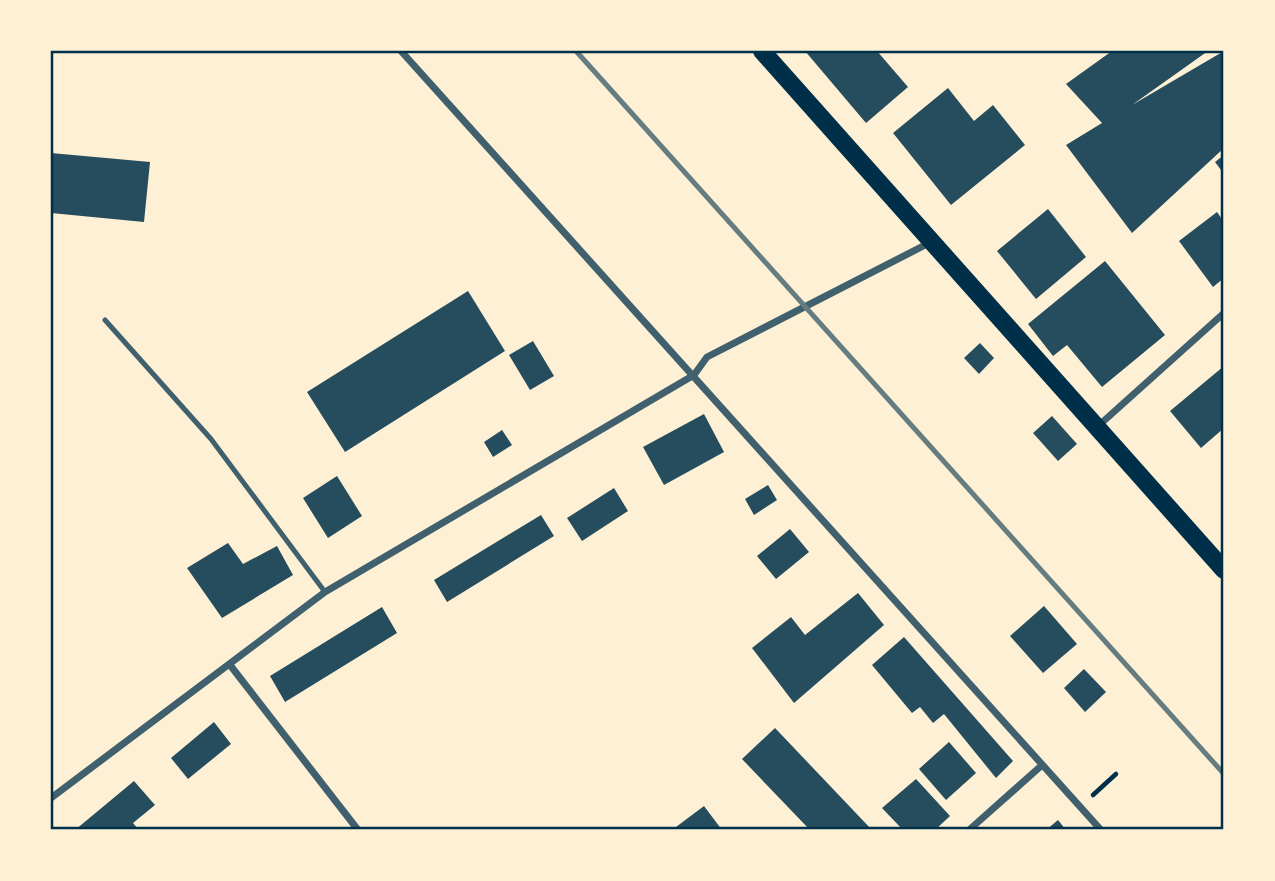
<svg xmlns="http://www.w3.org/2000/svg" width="1275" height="881" viewBox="0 0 1275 881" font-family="Ubuntu,sans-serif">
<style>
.building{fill:#264d5e}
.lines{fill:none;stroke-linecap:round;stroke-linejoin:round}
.path{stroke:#003049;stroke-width:4.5}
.service{stroke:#3f606c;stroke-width:5}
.minor{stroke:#3f606c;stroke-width:7}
.primary{stroke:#003049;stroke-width:18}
.rail{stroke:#657d81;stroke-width:5}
.neatline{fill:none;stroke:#003049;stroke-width:2.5}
</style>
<rect width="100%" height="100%" fill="#fdf0d5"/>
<path class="building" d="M 805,51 L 877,51 L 908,87 L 866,123 Z
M 1112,51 L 1208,51 L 1132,105 L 1224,51 L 1224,148 L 1132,233 L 1066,145 L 1102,123 L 1066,84 Z
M 948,88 L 974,121 L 993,105 L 1025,145 L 951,205 L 893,133 Z
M 51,153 L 150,162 L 144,222 L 51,213 Z
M 1224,155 L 1224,174 L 1215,162 Z
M 1048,209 L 1086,257 L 1036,299 L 997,251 Z
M 1217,212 L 1224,222 L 1224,278 L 1213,287 L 1179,241 Z
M 1105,261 L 1165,335 L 1102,387 L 1067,345 L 1053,356 L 1028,324 Z
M 468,291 L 505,351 L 345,452 L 307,392 Z
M 533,341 L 554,376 L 530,390 L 509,355 Z
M 980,343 L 994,358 L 979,374 L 964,358 Z
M 1224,366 L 1224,428 L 1201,448 L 1170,411 Z
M 704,414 L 724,452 L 664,485 L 643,447 Z
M 1052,416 L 1077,444 L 1058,461 L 1033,433 Z
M 502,430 L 512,445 L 493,457 L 484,442 Z
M 337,476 L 362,516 L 328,538 L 303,498 Z
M 768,485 L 777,500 L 754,515 L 745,499 Z
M 614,488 L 628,511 L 582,541 L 567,518 Z
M 541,515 L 554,536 L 447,602 L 434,580 Z
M 790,529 L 809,552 L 776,579 L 757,556 Z
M 228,543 L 243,564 L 277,546 L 293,575 L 222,618 L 187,568 Z
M 858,593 L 884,625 L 794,703 L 752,648 L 791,617 L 805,635 Z
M 1044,606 L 1077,644 L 1043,673 L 1010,636 Z
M 382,607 L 397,633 L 285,702 L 270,676 Z
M 904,637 L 1013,761 L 996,778 L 944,714 L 933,723 L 920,707 L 912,713 L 872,665 Z
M 1084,669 L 1106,692 L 1085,712 L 1064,688 Z
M 214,722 L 231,744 L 188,779 L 171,758 Z
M 775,728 L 872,830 L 810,830 L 742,759 Z
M 949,742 L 976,773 L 946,800 L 919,769 Z
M 916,779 L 950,816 L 935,830 L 903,830 L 882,808 Z
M 134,781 L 155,805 L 133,823 L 139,830 L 75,830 Z
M 704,806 L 722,830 L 672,830 Z
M 1058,820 L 1066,830 L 1046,830 Z"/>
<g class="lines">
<path class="path" d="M 1093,795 L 1116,774"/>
<path class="service" d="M 105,320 L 211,439 L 325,592"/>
<path class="minor" d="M 401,51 L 1101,830
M 1097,427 L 1224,313
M 230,665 L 358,830
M 51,798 L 325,592 L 694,375 L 707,357 L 931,242
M 969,830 L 1041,766"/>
<path class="primary" d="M 762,51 L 1224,570"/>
<path class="rail" d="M 576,51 L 1224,774"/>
</g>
<rect width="1275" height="881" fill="none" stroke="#fdf0d5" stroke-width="105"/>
<rect x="52" y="52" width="1170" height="776" class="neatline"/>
</svg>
